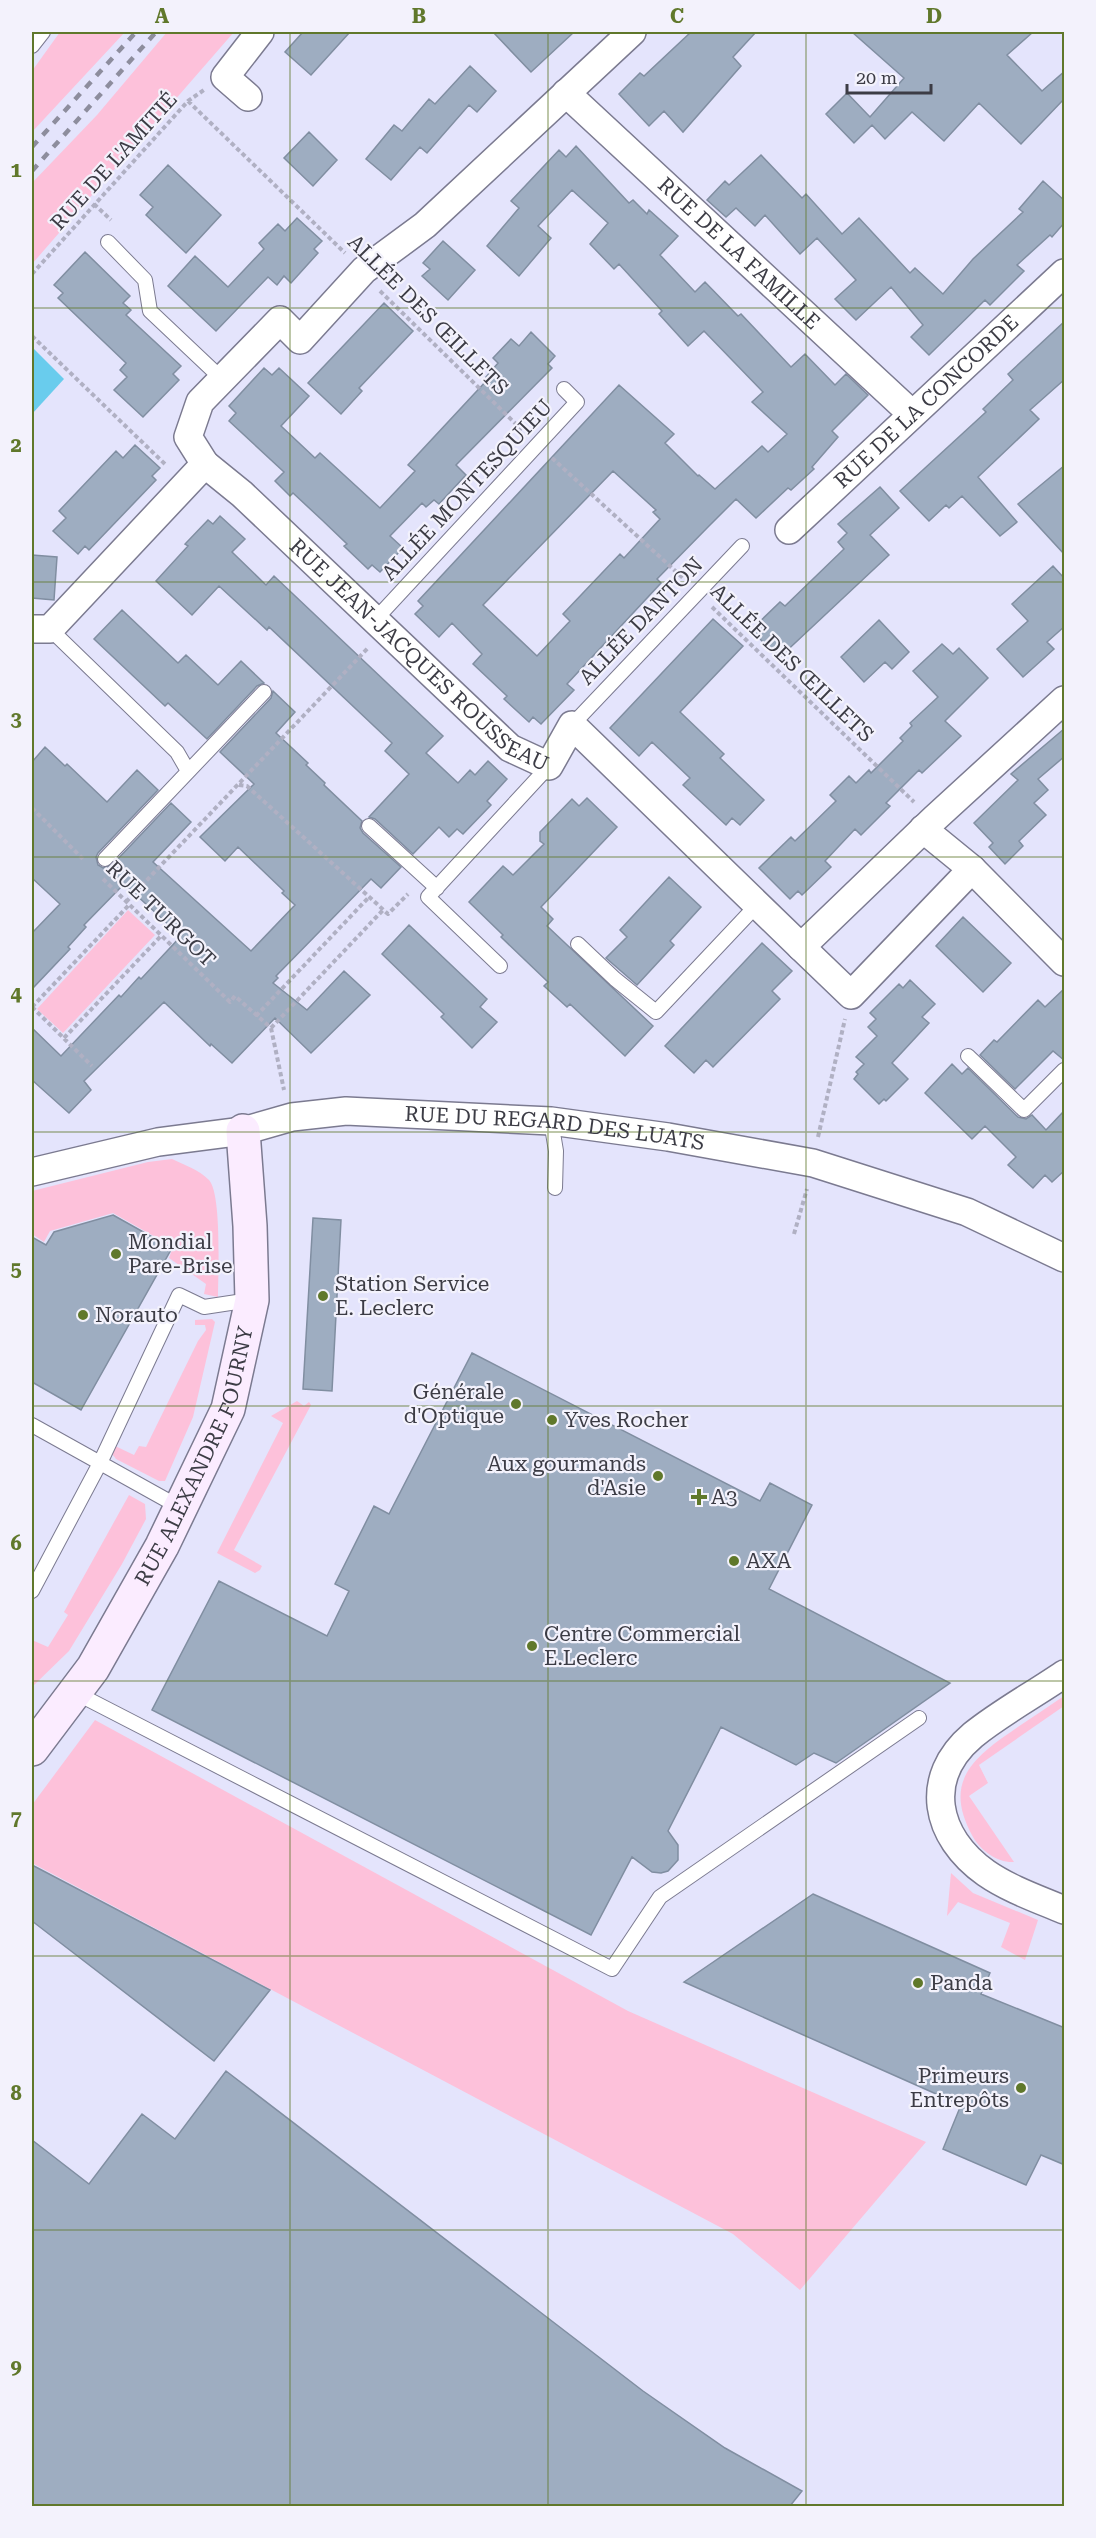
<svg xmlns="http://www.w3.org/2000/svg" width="1096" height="2538" viewBox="0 0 1096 2538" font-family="'Roboto Serif',serif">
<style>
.green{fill:#fdc1da}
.water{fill:#69cced}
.building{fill:#9eadc1;stroke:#808ea1;stroke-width:1.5;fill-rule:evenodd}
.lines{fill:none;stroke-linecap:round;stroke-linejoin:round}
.lane-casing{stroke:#7b7a90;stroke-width:16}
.street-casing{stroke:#7b7a90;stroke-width:30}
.secondary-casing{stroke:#7b7a90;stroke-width:36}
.path{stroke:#b0b0c3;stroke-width:4;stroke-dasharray:4.5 3;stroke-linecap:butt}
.lane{stroke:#fff;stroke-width:14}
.street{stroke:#fff;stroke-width:27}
.secondary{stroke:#fbecff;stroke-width:33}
.rail{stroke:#8d8d9d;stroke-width:4.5;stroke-dasharray:8 8;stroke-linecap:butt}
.grid{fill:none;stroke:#60782b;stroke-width:1.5;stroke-opacity:0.55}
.poi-dot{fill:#60782b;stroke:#f3f2fc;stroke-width:2}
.labels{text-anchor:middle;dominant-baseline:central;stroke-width:4.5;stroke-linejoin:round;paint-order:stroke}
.street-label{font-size:21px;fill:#3c3c45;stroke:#f3f2fc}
.poi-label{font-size:21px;fill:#3c3c45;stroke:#f3f2fc;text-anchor:start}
.neatline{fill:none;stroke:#60782b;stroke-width:2}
.grid-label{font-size:20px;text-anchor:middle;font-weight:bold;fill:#60782b}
</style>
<rect width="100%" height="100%" fill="#e4e4fc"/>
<path class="green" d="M 60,32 L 125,32 L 32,132 L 32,71 Z
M 167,32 L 234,32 L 32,264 L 32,183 L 97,115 Z
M 128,910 L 155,935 L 63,1033 L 37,1009 Z
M 172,1159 C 185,1165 199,1170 209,1180 C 222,1195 218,1274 218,1297 L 204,1294 L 206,1284 L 169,1258 L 173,1247 L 113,1213 L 50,1231 L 44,1242 L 32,1234 L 32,1191 L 148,1162 Z
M 212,1319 L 215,1322 L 193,1417 L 165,1481 L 159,1481 L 116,1459 L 109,1450 L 113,1445 L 134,1455 L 139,1446 L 146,1447 L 198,1341 L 206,1330 L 205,1325 L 195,1325 L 195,1320 Z
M 297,1401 L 304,1406 L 309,1402 L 311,1405 L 234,1550 L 262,1566 L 260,1570 L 255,1573 L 217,1553 L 283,1423 L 271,1416 Z
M 129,1495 L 145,1504 L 146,1519 L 122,1564 L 69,1651 L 32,1687 L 32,1640 L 48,1647 L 68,1615 L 64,1612 Z
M 1064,1696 L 1064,1706 L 979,1765 L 988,1783 L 969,1796 L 1014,1862 C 998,1863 981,1851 973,1837 C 943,1783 971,1759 1015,1729 C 1031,1718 1048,1707 1064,1696 Z
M 95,1720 L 628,2011 L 926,2142 L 800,2290 L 733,2234 L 32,1863 L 32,1805 Z
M 951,1873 L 973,1893 L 1038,1920 L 1025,1960 L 1001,1947 L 1010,1923 L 958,1902 L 947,1916 Z"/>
<path class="water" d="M 32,347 L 64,379 L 32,414 Z"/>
<path class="building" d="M 303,32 L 350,32 L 311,75 L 285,52 Z
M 493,32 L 574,32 L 531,72 Z
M 691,32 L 756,32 L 733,57 L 741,66 L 683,132 L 664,111 L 649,126 L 619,94 L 640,73 L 644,76 Z
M 852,32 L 1033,32 L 1007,55 L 1042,91 L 1065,71 L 1065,98 L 1021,144 L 979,103 L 944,141 L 912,112 L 885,139 L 872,125 L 854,143 L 826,114 L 847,93 L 870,117 L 904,78 Z
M 470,66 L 496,91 L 477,112 L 469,105 L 427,153 L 420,147 L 391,180 L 366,159 L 394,125 L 402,131 L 429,99 L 435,104 Z
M 309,132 L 337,160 L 313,186 L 284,158 Z
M 576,146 L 629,203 L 633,200 L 647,214 L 649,210 L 678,236 L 660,255 L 695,292 L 705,282 L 738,316 L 741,314 L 791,367 L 805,354 L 835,385 L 846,374 L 868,395 L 832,431 L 838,437 L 812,467 L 814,469 L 791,490 L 788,488 L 756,518 L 736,499 L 708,527 L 657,579 L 661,583 L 567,684 L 574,690 L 541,724 L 533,717 L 529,722 L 504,699 L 507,696 L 473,664 L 482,654 L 452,623 L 439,637 L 415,614 L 423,606 L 418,601 L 619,385 L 674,434 L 665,443 L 698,476 L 699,475 L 715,489 L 762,446 L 768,452 L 787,434 L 752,402 L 763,392 L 704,331 L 688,346 L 659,314 L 662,311 L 619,264 L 614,269 L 590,244 L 608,223 L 572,190 L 538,226 L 551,238 L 519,276 L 487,246 L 519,208 L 511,201 L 559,150 L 566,157 ZM 613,471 L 656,510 L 653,512 L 660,519 L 624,558 L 620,554 L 563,614 L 570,621 L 537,656 L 483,605 Z
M 761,155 L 802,198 L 806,194 L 842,234 L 859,218 L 910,273 L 915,268 L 943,294 L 973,259 L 1023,212 L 1019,209 L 1043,181 L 1065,201 L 1065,222 L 1052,237 L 1050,235 L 1017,265 L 1024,271 L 990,305 L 985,300 L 929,355 L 911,337 L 923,325 L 891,287 L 856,320 L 835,299 L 856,280 L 817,238 L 800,254 L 765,215 L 755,226 L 736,208 L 726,217 L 707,200 L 725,181 L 729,185 Z
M 168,165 L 221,215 L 186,253 L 146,215 L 153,207 L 140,195 Z
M 297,218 L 322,241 L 314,249 L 318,253 L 291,283 L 284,276 L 277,285 L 268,277 L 216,331 L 168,286 L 195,256 L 228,287 L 264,249 L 259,243 L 278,224 L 285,231 Z
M 443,241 L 475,270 L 448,300 L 422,276 L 430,269 L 423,263 Z
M 85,252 L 130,296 L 123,303 L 131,310 L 126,315 L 181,366 L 173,374 L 179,380 L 143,417 L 114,390 L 127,377 L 120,370 L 126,363 L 58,298 L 63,293 L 54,285 Z
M 384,303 L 413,331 L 359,388 L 362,391 L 341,414 L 308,383 Z
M 1065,321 L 1065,379 L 1030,410 L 1039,419 L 978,477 L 1017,522 L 1000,536 L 962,496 L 949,508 L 946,505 L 929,521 L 900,491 L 986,412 L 983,409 L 1013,380 L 1008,374 Z
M 531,332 L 555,356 L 548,364 L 552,368 L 456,465 L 466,475 L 439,504 L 434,500 L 426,507 L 422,503 L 390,536 L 403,548 L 380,572 L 372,565 L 368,569 L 344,546 L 347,544 L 322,520 L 293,493 L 290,496 L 275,481 L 284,472 L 229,421 L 236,413 L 229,406 L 264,368 L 272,375 L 279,368 L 309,396 L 281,426 L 315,458 L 320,453 L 380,508 L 415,471 L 408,465 L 488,379 L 486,377 L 498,363 L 493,358 L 511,339 L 519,346 Z
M 135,445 L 160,468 L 152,476 L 156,480 L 89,550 L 85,546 L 78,554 L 53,531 L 66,518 L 59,511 L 116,451 L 123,458 Z
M 1065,465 L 1065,555 L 1018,504 Z
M 880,487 L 899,508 L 870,535 L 889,555 L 779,658 L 751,630 L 780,602 L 785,606 L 844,549 L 838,542 L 847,533 L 838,524 Z
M 220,516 L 245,539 L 232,552 L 266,585 L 274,576 L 443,736 L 426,753 L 458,783 L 470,770 L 475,775 L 488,761 L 507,779 L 487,801 L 491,805 L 463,834 L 457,829 L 449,837 L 439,827 L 413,854 L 375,819 L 369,817 L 409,774 L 385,751 L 392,743 L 269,627 L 267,630 L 219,586 L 192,615 L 156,581 L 188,546 L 185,544 L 208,520 L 213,524 Z
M 32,555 L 57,557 L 54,600 L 32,598 Z
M 1053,566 L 1065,579 L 1065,626 L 1047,642 L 1054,649 L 1023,677 L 997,649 L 1028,621 L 1012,604 Z
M 122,610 L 178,663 L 186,655 L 218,685 L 241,661 L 264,683 L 257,686 L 207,739 L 168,703 L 165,706 L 94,639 Z
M 713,619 L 743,646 L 680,712 L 724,754 L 720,758 L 764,800 L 740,825 L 732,818 L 726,825 L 683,785 L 690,778 L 652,742 L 639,756 L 610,728 Z
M 879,620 L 909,652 L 892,669 L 885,662 L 864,682 L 841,657 Z
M 942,644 L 953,654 L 959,648 L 988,678 L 945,721 L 961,736 L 922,773 L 919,770 L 886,803 L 890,806 L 861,835 L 855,829 L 825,861 L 831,867 L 802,895 L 798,891 L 790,899 L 759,868 L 791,837 L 795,841 L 836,801 L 830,795 L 849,776 L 856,783 L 869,770 L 871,773 L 903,741 L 900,738 L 912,726 L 910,723 L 938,697 L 913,671 Z
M 273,691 L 295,712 L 276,733 L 308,763 L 306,765 L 325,783 L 324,785 L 362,821 L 360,828 L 363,833 L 401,867 L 381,888 L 371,879 L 276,976 L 278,978 L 273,983 L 307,1010 L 344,971 L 370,995 L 311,1053 L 275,1018 L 232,1063 L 211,1044 L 210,1046 L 164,1002 L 84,1081 L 91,1090 L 69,1113 L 32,1080 L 32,1028 L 61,1056 L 119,995 L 121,997 L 139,977 L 141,979 L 181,936 L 124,884 L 84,925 L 86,927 L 68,947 L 70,949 L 32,989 L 32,933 L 60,904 L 32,878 L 32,762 L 45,747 L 65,766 L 67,764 L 107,802 L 137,770 L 158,790 L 98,853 L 96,857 L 98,865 L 103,868 L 112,865 L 171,803 L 191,822 L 153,862 L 251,951 L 295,905 L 282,893 L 284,891 L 238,847 L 225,861 L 200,837 L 254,784 L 220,752 L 271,698 Z
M 1065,728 L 1065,756 L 1038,779 L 1048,790 L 1034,803 L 1046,815 L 1019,841 L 1023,846 L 1005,864 L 989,847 L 993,843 L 974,823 L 1018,780 L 1011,774 Z
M 587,798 L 617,827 L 541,907 L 553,919 L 547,926 L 653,1026 L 625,1056 L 570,1004 L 567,1007 L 544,986 L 548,982 L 501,937 L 503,935 L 469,902 L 503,866 L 513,875 L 544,844 L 540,841 L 540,832 L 572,799 L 579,806 Z
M 669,877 L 701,907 L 670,941 L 674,945 L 637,985 L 606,958 L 627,937 L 620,930 Z
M 963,917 L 1011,963 L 983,992 L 936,946 Z
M 409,925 L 487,999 L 480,1007 L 497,1022 L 472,1048 L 441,1017 L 444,1014 L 382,954 Z
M 762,943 L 792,971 L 772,991 L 780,999 L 713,1067 L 706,1060 L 694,1073 L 665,1046 Z
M 910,980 L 935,1004 L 922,1017 L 929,1023 L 892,1063 L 908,1079 L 886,1101 L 884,1099 L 879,1104 L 854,1079 L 858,1074 L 856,1072 L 864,1064 L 856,1057 L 877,1036 L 868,1027 L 876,1019 L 870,1013 L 899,984 L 903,988 Z
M 1065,988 L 1065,1061 L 1053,1051 L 1015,1089 L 980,1055 L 994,1040 L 997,1042 L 1038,1000 L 1045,1007 Z
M 952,1064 L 962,1074 L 968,1068 L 1018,1117 L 1026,1119 L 1032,1115 L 1046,1130 L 1065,1110 L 1065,1170 L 1052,1182 L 1045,1175 L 1033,1188 L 1008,1165 L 1016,1157 L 985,1126 L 972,1139 L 925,1093 Z
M 113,1215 L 172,1248 L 81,1410 L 32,1382 L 32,1237 L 46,1245 L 54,1232 Z
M 313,1218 L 341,1220 L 332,1391 L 303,1389 Z
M 472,1353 L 760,1501 L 770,1483 L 812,1505 L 769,1589 L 950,1683 L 836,1763 L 814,1753 L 796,1765 L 721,1727 L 668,1831 L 678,1845 L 678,1860 L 668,1871 L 661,1873 L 652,1872 L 632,1857 L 591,1935 L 152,1710 L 219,1581 L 327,1636 L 349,1591 L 335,1584 L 374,1506 L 389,1514 Z
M 32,1865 L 270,1990 L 214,2061 L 32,1921 Z
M 813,1894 L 990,1973 L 981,1994 L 1065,2028 L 1065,2165 L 1041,2155 L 1026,2185 L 943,2149 L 961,2105 L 684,1982 Z
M 226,2071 L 643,2391 L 725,2448 L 802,2491 L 790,2506 L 32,2506 L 32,2140 L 89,2184 L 142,2114 L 175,2139 Z"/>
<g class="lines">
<g class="lane-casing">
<path id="lane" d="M 32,46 L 43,32
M 108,242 L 145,280 L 150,311 L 222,379
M 374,621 L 577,402 L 564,389
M 50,629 L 177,752 L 188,771
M 572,725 L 742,546
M 369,826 L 437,888
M 105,859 L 264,692
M 578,944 L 615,979 L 656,1012 L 756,906
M 500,966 L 428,897 L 549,766
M 968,1056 L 1024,1110 L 1064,1070
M 551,1121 L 556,1151 L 555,1188
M 32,1425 L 181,1508
M 32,1591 L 100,1463 L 179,1295 L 204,1307 L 250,1300
M 74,1692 L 612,1969 L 660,1897 L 919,1718"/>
</g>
<g class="street-casing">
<g id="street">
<path id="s1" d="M 566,93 L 912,414"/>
<path d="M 248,97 L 225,77 L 260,32"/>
<path id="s2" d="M 205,464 L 242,494 L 510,748 L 549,766 L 572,725 L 801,947"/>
<path id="s3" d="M 789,530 L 1064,273"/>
<path d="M 32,629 L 50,629 L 205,464 L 188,437 L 200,402 L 280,320 L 300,340 L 364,270 L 425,225 L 632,32"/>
<path d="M 923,829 L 972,869 L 1064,962"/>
<path d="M 972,869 L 851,995 L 801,947 L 934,819 L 1064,700"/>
<path id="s4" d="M 32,1172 L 158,1142 L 243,1131 L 292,1117 L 346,1111 L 551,1121 L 668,1137 L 813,1163 L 967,1212 L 1064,1258"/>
<path d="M 1064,1674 C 1035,1694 1000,1713 973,1735 C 922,1778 935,1837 986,1873 C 1009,1889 1038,1899 1064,1910"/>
</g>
</g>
<g class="secondary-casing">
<g id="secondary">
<path id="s5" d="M 32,1749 L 93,1668 L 162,1546 L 228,1409 L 252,1300 L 250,1226 L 243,1131"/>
</g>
</g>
<path class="path" d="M 188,101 L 345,253
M 94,204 L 111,220
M 32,274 L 188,101 L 204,90
M 380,291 L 522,430
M 32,336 L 167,466
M 552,458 L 684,579
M 712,607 L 914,802
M 239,785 L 247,786 L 388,914 L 408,894
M 32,808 L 85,861
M 103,879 L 230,1002 L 235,996 L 271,1028
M 126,902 L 368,648
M 32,1007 L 129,905
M 32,1007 L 92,1066
M 256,1016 L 369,897
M 271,1028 L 383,910
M 271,1028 L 284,1090
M 64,1038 L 161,936
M 818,1137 L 845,1019
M 794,1234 L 807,1189"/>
<use href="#lane" class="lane"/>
<use href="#street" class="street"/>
<use href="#secondary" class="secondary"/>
<path class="rail" d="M 32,147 L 136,32
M 32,171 L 156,32"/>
</g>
<path class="grid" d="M 290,32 L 290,2506M 548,32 L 548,2506M 806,32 L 806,2506M 32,308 L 1064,308M 32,582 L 1064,582M 32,857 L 1064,857M 32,1132 L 1064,1132M 32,1406 L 1064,1406M 32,1681 L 1064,1681M 32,1956 L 1064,1956M 32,2230 L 1064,2230"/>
<g class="poi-dot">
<circle cx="116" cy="1254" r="6"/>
<circle cx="323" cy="1296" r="6"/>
<circle cx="83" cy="1315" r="6"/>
<circle cx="516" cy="1404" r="6"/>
<circle cx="552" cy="1420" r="6"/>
<circle cx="658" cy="1476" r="6"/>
<path d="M696 1488h6v6h6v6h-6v6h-6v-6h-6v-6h6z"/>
<circle cx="734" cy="1561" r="6"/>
<circle cx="532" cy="1646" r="6"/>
<circle cx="918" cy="1983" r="6"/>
<circle cx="1021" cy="2088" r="6"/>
</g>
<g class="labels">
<g class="street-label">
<text transform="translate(114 161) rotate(-48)">RUE DE L'AMITIÉ</text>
<text stroke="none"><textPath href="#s1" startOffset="236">RUE DE LA FAMILLE</textPath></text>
<text transform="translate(428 315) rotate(45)">ALLÉE DES ŒILLETS</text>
<text stroke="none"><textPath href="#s3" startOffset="188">RUE DE LA CONCORDE</textPath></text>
<text transform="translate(467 490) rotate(-47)">ALLÉE MONTESQUIEU</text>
<text transform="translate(641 621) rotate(-46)">ALLÉE DANTON</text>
<text stroke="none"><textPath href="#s2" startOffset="288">RUE JEAN-JACQUES ROUSSEAU</textPath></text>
<text transform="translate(792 663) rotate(44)">ALLÉE DES ŒILLETS</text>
<text transform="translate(161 914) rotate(44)">RUE TURGOT</text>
<text stroke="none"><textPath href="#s4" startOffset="530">RUE DU REGARD DES LUATS</textPath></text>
<text stroke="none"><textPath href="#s5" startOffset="338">RUE ALEXANDRE FOURNY</textPath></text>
</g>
<g class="poi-label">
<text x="128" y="1242">Mondial<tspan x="128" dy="24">Pare-Brise</tspan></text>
<text x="335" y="1284">Station Service<tspan x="335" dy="24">E. Leclerc</tspan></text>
<text x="95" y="1315">Norauto</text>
<text x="504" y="1392" text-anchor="end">Générale<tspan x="504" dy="24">d'Optique</tspan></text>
<text x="564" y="1420">Yves Rocher</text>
<text x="646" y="1464" text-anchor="end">Aux gourmands<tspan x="646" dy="24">d'Asie</tspan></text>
<text x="711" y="1497">A3</text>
<text x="746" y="1561">AXA</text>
<text x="544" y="1634">Centre Commercial<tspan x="544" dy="24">E.Leclerc</tspan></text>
<text x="930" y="1983">Panda</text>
<text x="1009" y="2076" text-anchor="end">Primeurs<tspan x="1009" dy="24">Entrepôts</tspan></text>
</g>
</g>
<rect width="1096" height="2538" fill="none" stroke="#f3f2fc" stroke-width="66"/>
<path d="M847 84v9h84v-9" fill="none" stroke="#3c3c45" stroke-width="3"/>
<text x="856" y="84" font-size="18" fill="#3c3c45" stroke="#f3f2fc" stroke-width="4.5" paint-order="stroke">20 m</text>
<rect x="33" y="33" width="1030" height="2472" class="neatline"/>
<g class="grid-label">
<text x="162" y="23">A</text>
<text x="419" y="23">B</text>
<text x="677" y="23">C</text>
<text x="934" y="23">D</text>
<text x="16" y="177">1</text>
<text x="16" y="452">2</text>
<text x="16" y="726">3</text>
<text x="16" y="1001">4</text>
<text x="16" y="1276">5</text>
<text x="16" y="1550">6</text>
<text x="16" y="1825">7</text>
<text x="16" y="2100">8</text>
<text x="16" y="2374">9</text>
</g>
</svg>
